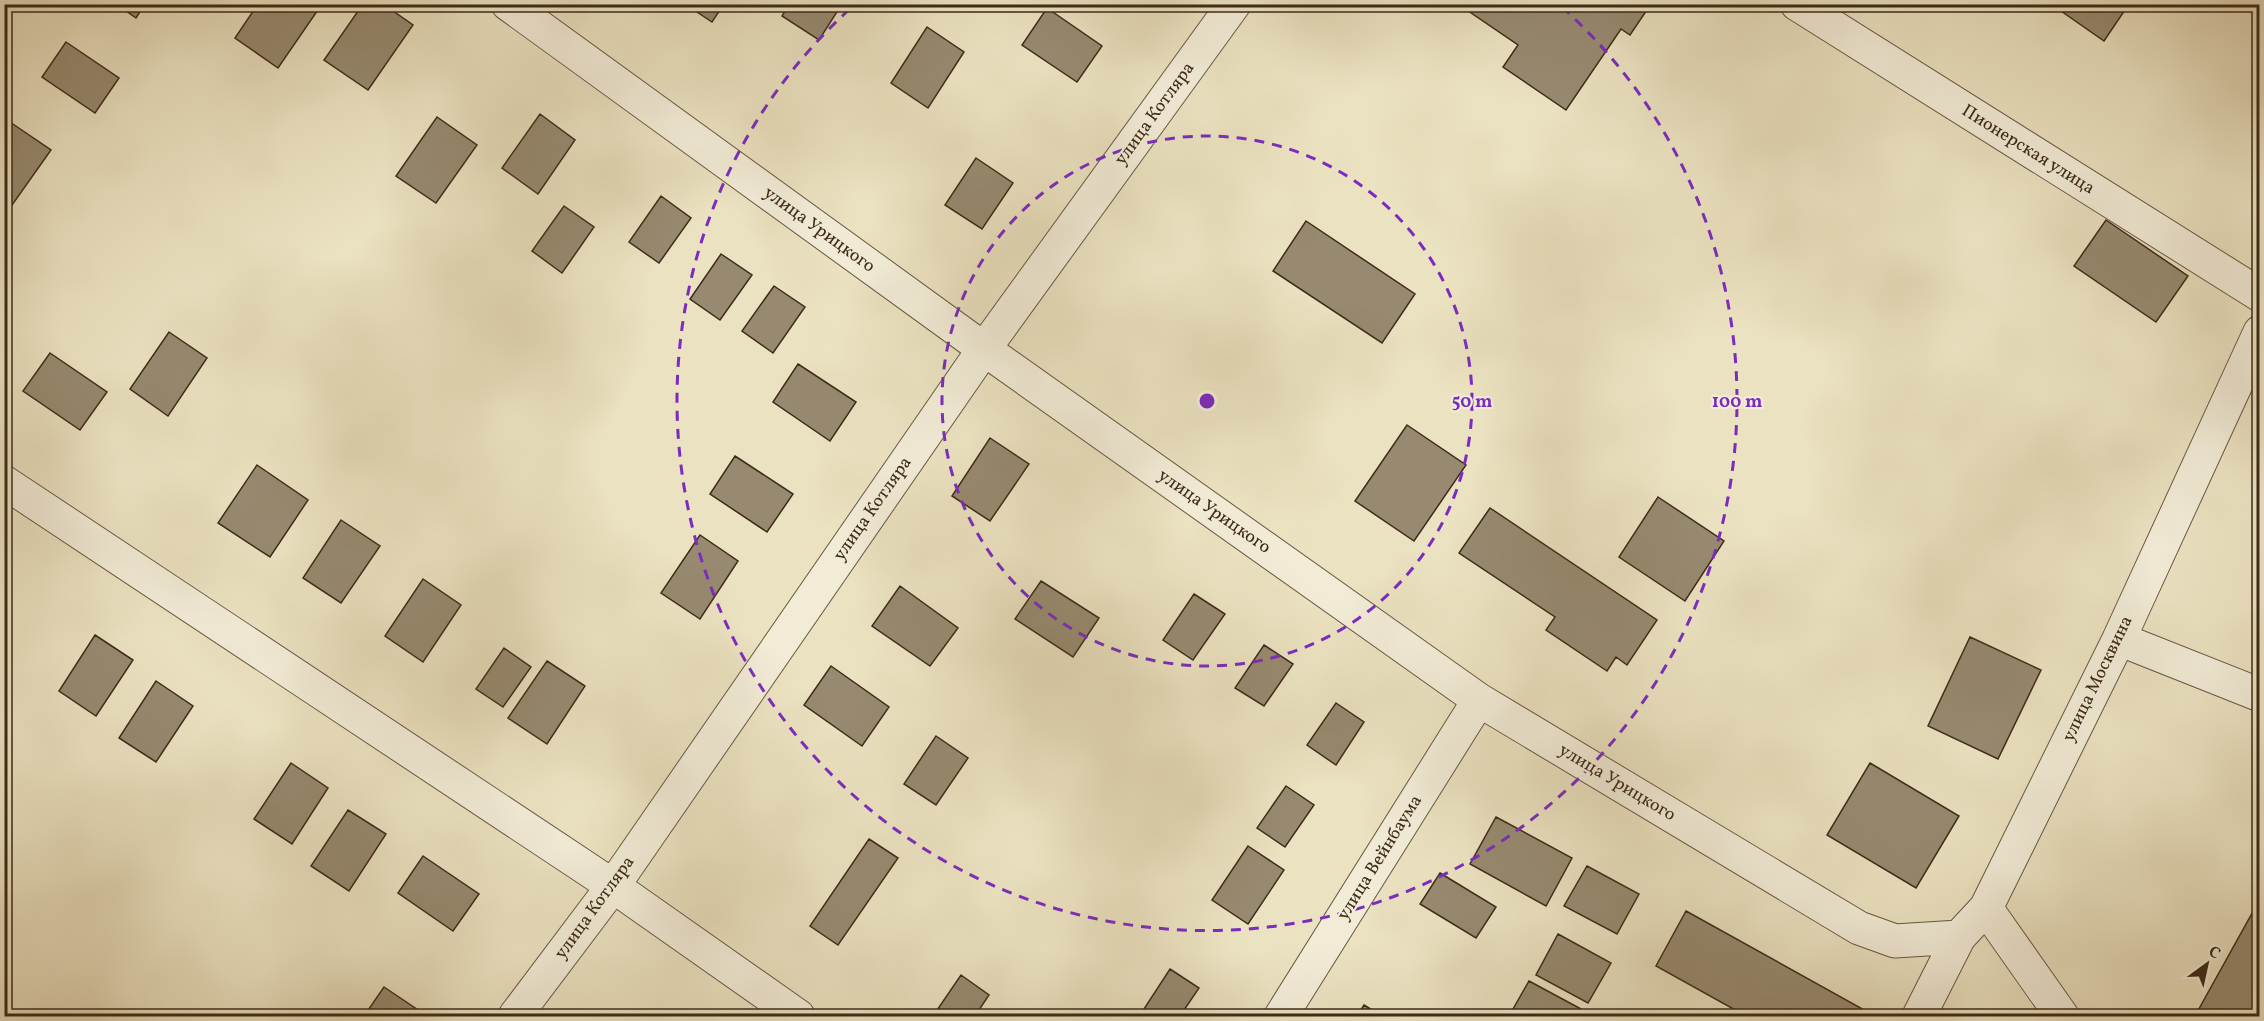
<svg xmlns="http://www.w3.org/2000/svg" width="2264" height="1021" viewBox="0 0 2264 1021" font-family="Vollkorn,serif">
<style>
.building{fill:#978a70;stroke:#3d2b19;stroke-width:1.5}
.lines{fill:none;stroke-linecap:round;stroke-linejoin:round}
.minor-casing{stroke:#685943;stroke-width:35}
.minor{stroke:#f2ecd7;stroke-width:33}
.ring{fill:none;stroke:#7b2cbf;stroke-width:3;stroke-dasharray:10 8}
.labels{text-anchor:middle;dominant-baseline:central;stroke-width:4.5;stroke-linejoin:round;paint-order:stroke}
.street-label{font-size:18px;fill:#3d2b19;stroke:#f2ecd7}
.centre{fill:#7b2cbf;stroke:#f2ecd7;stroke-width:3}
.ring-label{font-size:18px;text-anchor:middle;font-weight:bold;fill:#7b2cbf;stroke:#f2ecd7;stroke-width:4.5;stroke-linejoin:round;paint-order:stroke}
</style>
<rect width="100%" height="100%" fill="#ebe2c1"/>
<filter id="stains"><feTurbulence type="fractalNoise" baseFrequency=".00333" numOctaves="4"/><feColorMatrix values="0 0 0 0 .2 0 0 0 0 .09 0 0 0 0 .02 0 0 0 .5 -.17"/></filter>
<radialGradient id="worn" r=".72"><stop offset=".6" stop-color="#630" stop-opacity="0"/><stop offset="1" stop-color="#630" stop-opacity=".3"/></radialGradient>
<path class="building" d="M 116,4 L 145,4 L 136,18 Z
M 258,4 L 322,4 L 278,68 L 235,38 Z
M 363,4 L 383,4 L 413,25 L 368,90 L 324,60 Z
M 685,4 L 724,4 L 712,22 Z
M 789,4 L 842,4 L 819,40 L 782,16 Z
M 1458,4 L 1651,4 L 1630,35 L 1621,29 L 1566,110 L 1503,67 L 1518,45 Z
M 2051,4 L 2129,4 L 2104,41 Z
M 1047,8 L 1102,46 L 1077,82 L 1022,45 Z
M 927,27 L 964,52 L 928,108 L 891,83 Z
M 66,42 L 119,78 L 95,113 L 42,77 Z
M 540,114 L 575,140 L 538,194 L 502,168 Z
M 437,117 L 477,145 L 436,203 L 396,176 Z
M 7,120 L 51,150 L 5,215 L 4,124 Z
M 976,158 L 1013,183 L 982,229 L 945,205 Z
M 661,196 L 691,218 L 659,263 L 629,242 Z
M 564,206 L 594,227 L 562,273 L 532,251 Z
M 2106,220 L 2188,276 L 2156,322 L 2074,266 Z
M 1306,221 L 1415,294 L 1382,343 L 1273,271 Z
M 721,254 L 752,275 L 720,320 L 690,299 Z
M 774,286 L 805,307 L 773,353 L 742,331 Z
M 169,332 L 207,358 L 168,416 L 130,389 Z
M 50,353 L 107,392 L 80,430 L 23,391 Z
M 798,364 L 856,402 L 830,441 L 773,402 Z
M 1407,425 L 1466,465 L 1414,541 L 1355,501 Z
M 990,438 L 1029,464 L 990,521 L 952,496 Z
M 735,456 L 793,494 L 767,532 L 710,494 Z
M 257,465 L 308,500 L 270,557 L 218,523 Z
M 1658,497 L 1724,541 L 1685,601 L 1619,557 Z
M 1490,508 L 1657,620 L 1627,665 L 1616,657 L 1607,671 L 1546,630 L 1555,617 L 1459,553 Z
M 341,520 L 380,546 L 341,603 L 303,578 Z
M 700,535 L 738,561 L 700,619 L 661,593 Z
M 423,579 L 461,605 L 423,662 L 385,636 Z
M 1041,581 L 1099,618 L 1073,657 L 1015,619 Z
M 900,586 L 958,628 L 930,666 L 872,626 Z
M 1194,594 L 1225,614 L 1193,660 L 1163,640 Z
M 95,635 L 133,660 L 96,716 L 59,691 Z
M 1970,637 L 2041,670 L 1998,759 L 1928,726 Z
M 1264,645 L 1293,664 L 1264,706 L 1235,688 Z
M 504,648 L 531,667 L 503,707 L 476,689 Z
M 547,661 L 585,686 L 547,744 L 508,718 Z
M 831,666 L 889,707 L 862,746 L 804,705 Z
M 156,681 L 193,706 L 156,762 L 119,738 Z
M 1336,703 L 1364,722 L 1336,765 L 1307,745 Z
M 936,736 L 968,758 L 936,805 L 904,784 Z
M 291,763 L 328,788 L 292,844 L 254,819 Z
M 1870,763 L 1959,816 L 1916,888 L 1827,835 Z
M 1286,786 L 1314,805 L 1285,847 L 1257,828 Z
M 348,810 L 386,834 L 349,891 L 311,866 Z
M 1496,817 L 1572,858 L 1546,906 L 1470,864 Z
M 869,839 L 898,858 L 838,945 L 810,926 Z
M 1248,846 L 1284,870 L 1248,924 L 1212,900 Z
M 423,856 L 479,894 L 453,931 L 398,893 Z
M 1587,866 L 1639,894 L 1617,934 L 1564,906 Z
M 1440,873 L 1496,907 L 1476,938 L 1420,904 Z
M 2260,899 L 2260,1016 L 2195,1016 Z
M 1686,911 L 1875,1016 L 1746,1016 L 1656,966 Z
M 1558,934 L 1611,963 L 1588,1003 L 1536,975 Z
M 1170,969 L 1199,988 L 1180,1016 L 1149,1016 L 1142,1012 Z
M 961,975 L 989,995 L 975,1016 L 933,1016 Z
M 1529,981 L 1594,1016 L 1509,1016 Z
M 384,987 L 421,1012 L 418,1016 L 364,1016 Z
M 1364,1005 L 1382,1016 L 1357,1016 Z"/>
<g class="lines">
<g class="minor-casing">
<path id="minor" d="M 508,4 L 984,349 L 1479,700 L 1859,928 L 1895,941 L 1959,937
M 1797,4 L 2260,295
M 4,482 L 613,886 L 798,1016
M 2119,639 L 2260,695
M 1986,908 L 2062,1016
M 515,1016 L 613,886 L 984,349 L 1234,4
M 1281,1016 L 1479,700
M 1919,1016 L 1959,937 L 1986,908 L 2119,639 L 2260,332"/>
</g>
<use href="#minor" class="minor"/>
</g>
<g class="ring">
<circle cx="1207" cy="401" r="265"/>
<path d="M1562 7A530 530 0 1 1 852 7"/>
</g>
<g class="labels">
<g class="street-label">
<text transform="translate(1155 114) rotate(-54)">улица Котляра</text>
<text transform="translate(2028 150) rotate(32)">Пионерская улица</text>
<text transform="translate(819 230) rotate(36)">улица Урицкого</text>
<text transform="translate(873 509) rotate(-55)">улица Котляра</text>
<text transform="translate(1214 512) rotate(35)">улица Урицкого</text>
<text transform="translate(2098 679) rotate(-64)">улица Москвина</text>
<text transform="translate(1617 783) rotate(31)">улица Урицкого</text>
<text transform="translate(1380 858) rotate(-58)">улица Вейнбаума</text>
<text transform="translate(595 908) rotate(-54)">улица Котляра</text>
</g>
</g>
<circle cx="1207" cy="401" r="9" class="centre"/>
<g class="ring-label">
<text x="1472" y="407">50 m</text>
<text x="1737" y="407">100 m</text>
</g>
<rect width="2264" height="1021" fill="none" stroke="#ebe2c1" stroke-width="24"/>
<rect x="6" y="6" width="2252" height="1009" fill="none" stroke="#3d2b19" stroke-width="3"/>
<rect x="12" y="12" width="2240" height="997" fill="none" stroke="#3d2b19" stroke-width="1.5"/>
<g transform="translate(2207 964) rotate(33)" stroke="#f2ecd7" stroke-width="4.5" paint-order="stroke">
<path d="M0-4.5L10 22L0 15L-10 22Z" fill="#3d2b19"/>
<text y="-9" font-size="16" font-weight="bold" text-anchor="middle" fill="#3d2b19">С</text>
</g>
<rect width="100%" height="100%" filter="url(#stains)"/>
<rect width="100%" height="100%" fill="url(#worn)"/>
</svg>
